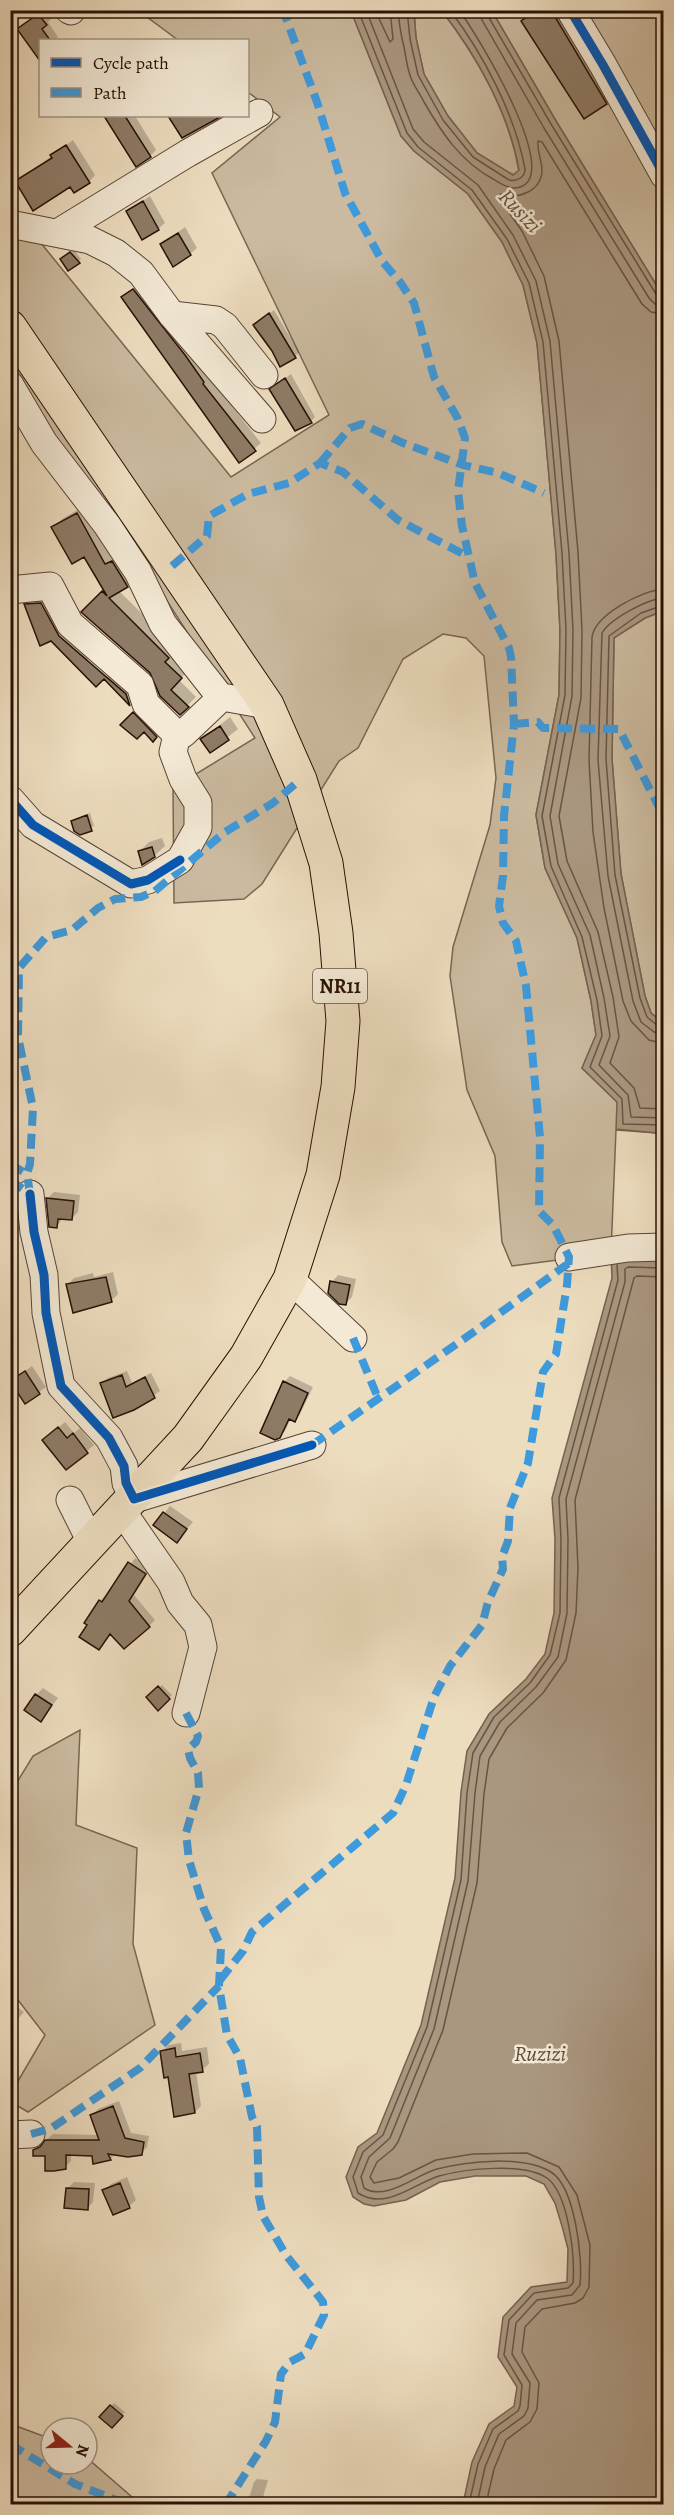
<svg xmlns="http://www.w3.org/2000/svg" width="674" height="2515" viewBox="0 0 674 2515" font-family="Alegreya,serif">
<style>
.green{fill:#cbba9f;stroke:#796552;stroke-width:1.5}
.water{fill:#aa9780;stroke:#76614f;stroke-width:1.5}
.shadow{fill:#0003;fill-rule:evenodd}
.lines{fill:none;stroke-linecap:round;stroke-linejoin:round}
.shore{stroke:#685442;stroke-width:1.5}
.building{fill:#8e7b66;stroke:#271005;stroke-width:1.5}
.minor-casing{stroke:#584334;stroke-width:29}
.highway-casing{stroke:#271005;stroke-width:35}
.minor{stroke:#f3e9d5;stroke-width:27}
.highway{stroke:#edddbf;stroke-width:33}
.quiet{stroke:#3d9add;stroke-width:8;stroke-dasharray:15 8;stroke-linecap:butt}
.cycleway-casing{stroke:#f3e9d5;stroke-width:13}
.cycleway{stroke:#0057b8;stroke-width:9}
.labels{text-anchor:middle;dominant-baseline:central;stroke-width:5;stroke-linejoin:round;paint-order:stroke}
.shield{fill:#f3e9d5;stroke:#645143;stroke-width:1.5}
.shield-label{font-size:20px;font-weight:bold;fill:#271005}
.water-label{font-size:22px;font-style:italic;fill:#624d3c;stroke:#f3e9d5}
</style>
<rect width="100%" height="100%" fill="#edddbf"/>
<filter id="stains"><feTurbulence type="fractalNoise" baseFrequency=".00333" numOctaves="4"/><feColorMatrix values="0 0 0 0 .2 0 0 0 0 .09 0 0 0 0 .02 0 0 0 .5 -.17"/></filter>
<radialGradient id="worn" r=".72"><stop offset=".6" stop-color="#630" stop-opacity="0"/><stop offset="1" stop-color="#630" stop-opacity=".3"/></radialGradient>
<path class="green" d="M 159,10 L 351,11 L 401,136 L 414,151 L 468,194 L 502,242 L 523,285 L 537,343 L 556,554 L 560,630 L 559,695 L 536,815 L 545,868 L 577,938 L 591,1001 L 596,1035 L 582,1068 L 617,1102 L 657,1133 L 663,1131 L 657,1133 L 616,1130 L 611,1253 L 512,1266 L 502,1242 L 495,1156 L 467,1090 L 450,976 L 453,947 L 490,825 L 496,778 L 484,656 L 466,638 L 443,634 L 403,659 L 358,748 L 339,761 L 262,884 L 244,899 L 174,903 L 173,788 L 255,738 L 94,487 L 11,390 L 10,205 L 231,477 L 329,415 L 212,173 L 280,117 L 248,92 L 248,40 L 178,40 L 147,17 Z
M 414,11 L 442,11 C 477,57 509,113 519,171 L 513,175 L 477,153 L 448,116 L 424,74 L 416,38 Z
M 492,11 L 663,11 L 663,296 L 556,121 Z
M 663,611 L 663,1023 L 651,1013 L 645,996 L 621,874 L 612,759 L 614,637 L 645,618 Z
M 80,1730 L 76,1825 L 137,1848 L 133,1944 L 155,2025 L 28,2112 L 11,2102 L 11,2093 L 45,2035 L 11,1991 L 11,1792 L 33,1756 Z
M 11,2424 L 51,2439 L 51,2464 L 87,2464 L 87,2458 L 140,2504 L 11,2504 Z"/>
<path class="water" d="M 351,11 L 414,11 L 416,38 L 424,74 L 448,116 L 477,153 L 513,175 L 519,170 C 509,113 477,56 442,11 L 492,11 L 556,121 L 663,296 L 663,611 L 645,618 L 614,638 L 612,759 L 621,874 L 645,996 L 651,1013 L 663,1023 L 663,1131 L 657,1133 L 616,1129 L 617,1102 L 582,1068 L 596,1035 L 591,1001 L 577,938 L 545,868 L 536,815 L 559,695 L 560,630 L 556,554 L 537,343 L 523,285 L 502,242 L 468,194 L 414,151 L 401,136 Z
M 611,1253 L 663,1254 L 663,2504 L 463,2504 L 472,2462 L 489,2424 L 514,2406 L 517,2387 L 498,2357 L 503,2317 L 531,2287 L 567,2282 L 568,2249 L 562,2226 L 555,2203 L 544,2184 L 526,2176 L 475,2176 L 440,2182 L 406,2200 L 374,2206 L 364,2204 L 353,2197 L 346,2177 L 358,2147 L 377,2133 L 421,2025 L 455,1878 L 461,1792 L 467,1751 L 489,1714 L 526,1679 L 545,1654 L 554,1613 L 555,1539 L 552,1498 L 612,1278 Z"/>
<path class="shadow" d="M 42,10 L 47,10 L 52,18 L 48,22 L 58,37 L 54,40 L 40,40 L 40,51 L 37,54 L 19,29 Z
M 535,10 L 566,10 L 616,93 L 606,103 L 523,21 Z
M 591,10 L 607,10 L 594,17 Z
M 114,116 L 135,116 L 156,150 L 150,156 L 109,120 Z
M 170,116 L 219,116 L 183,136 Z
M 73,140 L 95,175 L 89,182 L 71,185 L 17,182 Z
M 150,196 L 165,223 L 158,229 L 128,211 Z
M 185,227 L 197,248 L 190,254 L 162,244 Z
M 74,250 L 81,259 L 79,261 L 65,256 Z
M 140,283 L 208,376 L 261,443 L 240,461 L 123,297 Z
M 274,310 L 299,352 L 295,357 L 260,320 Z
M 291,374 L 315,417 L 311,421 L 276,385 Z
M 86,505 L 136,578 L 119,591 L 177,648 L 190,669 L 179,680 L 196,697 L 180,713 L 152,672 L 83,612 L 105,590 L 85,555 L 53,528 L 62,519 Z
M 50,595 L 138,696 L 130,704 L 104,677 L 96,685 L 26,605 L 34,596 ZM 88,659 L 108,676 L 106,678 L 87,661 Z
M 140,707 L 162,730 L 153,739 L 144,730 L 122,725 Z
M 230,717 L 238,729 L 210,751 L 202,739 Z
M 90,813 L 94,826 L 80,833 L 72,821 Z
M 162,838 L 165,846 L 154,856 L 139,852 L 149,842 Z
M 13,861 L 16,877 L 10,883 L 10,862 Z
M 54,1192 L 80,1195 L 78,1212 L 71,1219 L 63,1218 L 57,1226 L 48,1198 Z
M 113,1272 L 118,1294 L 111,1301 L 68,1284 L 74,1278 L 93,1273 L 94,1277 Z
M 338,1275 L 356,1279 L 352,1297 L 346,1303 L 332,1282 Z
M 32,1366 L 46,1387 L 25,1402 L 12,1381 Z
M 127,1371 L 132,1383 L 151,1373 L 160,1391 L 133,1409 L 102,1383 L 108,1378 Z
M 290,1376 L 313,1387 L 300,1414 L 294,1420 L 291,1418 L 285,1431 L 279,1437 L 284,1382 Z
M 65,1422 L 74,1433 L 80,1428 L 94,1445 L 67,1468 L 51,1434 Z
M 170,1506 L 193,1522 L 177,1541 L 155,1525 Z
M 135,1558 L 151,1568 L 134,1595 L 155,1620 L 149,1626 L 111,1633 L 99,1648 L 100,1601 L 106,1595 L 108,1597 Z
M 162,1685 L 172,1695 L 158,1708 L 148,1698 Z
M 43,1688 L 58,1698 L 41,1720 L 36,1695 Z
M 10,2001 L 24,2012 L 10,2028 Z
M 181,2043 L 182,2051 L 207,2047 L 209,2064 L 202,2070 L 196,2071 L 201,2106 L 195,2112 L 170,2075 L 162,2051 L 169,2045 Z
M 119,2101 L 131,2133 L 149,2136 L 147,2147 L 141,2153 L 115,2154 L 110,2159 L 93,2154 L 71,2154 L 71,2161 L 65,2167 L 47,2155 L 34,2150 L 53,2134 L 99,2135 L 92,2115 L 98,2109 Z
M 127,2177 L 136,2200 L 129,2206 L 113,2213 L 104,2191 L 111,2184 Z
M 74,2182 L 95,2183 L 93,2202 L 87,2209 L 67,2189 Z
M 114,2403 L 125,2412 L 112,2426 L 101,2417 Z
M 257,2479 L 268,2480 L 261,2504 L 247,2504 L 254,2482 Z"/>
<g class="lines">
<path class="shore" d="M 358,10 L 407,133 L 418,147 L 472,190 L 507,239 L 529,283 L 543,342 L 562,553 L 566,630 L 565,695 L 542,816 L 551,866 L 582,937 L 597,1000 L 602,1036 L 590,1067 L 622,1099 L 623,1124 L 664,1125
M 366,10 L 413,129 L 424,142 L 478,185 L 513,235 L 536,281 L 550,341 L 569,553 L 573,630 L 572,696 L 550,816 L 558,864 L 590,935 L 604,998 L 610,1036 L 599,1065 L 628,1095 L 631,1117 L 664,1118
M 375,10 L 390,42 L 393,39 L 390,10
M 399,10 C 398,22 401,35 404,47 C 406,57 407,68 411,78 C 414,86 420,94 424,102 C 442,133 460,161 493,179 C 499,182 506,188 514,188 C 571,186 474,30 459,10
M 407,10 L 410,39 L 418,75 L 443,120 L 473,157 L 509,180 C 517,182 525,177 525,169 C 515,114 483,54 450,10
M 480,10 L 482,20 L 544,128 L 649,298 L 655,304 L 664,305
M 487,10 L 488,16 L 551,124 L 656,294 L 664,298
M 664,314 L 651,312 L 642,304 L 542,142 L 538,141 C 537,151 542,161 542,171 C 541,191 518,200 501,194 L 498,197 L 522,231 L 544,276 L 559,341 L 578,552 L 582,630 L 581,698 L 559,816 L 567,861 L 598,932 L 613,997 L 619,1037 L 610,1063 L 634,1088 L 640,1108 L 664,1109
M 664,589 C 642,590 595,615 592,637 L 589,760 L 593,832 L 604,908 L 623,1001 L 631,1021 L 649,1040 L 664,1044
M 664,598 C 647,599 610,619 602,633 L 598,760 L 608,876 L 633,1001 L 641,1022 L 654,1032 L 664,1035
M 664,605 L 641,613 L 609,636 L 606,759 L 615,875 L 640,998 L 647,1017 L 658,1026 L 664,1027
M 469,2504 L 478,2464 L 493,2429 L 518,2411 L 520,2406 L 522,2385 L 504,2355 L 509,2320 L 534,2293 L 568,2288 L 573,2283 C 575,2258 569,2194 547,2178 C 525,2162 464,2169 439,2176 C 413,2184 386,2211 358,2193 L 353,2177 L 363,2152 L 383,2135 L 427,2027 L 461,1880 L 467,1793 L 473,1753 L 494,1717 L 530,1683 L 550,1655 L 560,1613 L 561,1539 L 559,1498 L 618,1280 L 617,1265
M 477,2504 L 485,2467 L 499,2434 L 524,2416 L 528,2408 L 530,2383 L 512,2354 L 516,2323 L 537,2300 L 572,2295 L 580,2285 C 583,2258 575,2187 551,2172 C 523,2155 468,2161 437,2169 C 417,2174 386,2202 364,2188 L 361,2177 L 369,2157 L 390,2138 L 434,2029 L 468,1881 L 475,1793 L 480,1756 L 500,1722 L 536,1687 L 558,1657 L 567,1613 L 568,1539 L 566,1499 L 625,1282 L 625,1269 L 628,1267 L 664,1268
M 486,2504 L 494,2469 L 506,2440 L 530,2422 L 537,2409 L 539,2383 L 522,2352 L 525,2327 L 542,2309 L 575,2303 L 583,2298 L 589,2287 L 590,2245 L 577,2195 L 559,2167 L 527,2153 L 473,2154 L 436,2160 L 399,2178 L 374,2183 L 370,2177 L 377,2162 L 393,2149 L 398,2142 L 443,2030 L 477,1883 L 484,1794 L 489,1759 L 507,1728 L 543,1693 L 566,1660 L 576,1613 L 578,1568 L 575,1500 L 634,1278 L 637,1276 L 664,1277"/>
</g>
<path class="building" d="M 537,10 L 551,10 L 607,104 L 584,119 L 521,21 Z
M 38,14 L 47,25 L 42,29 L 50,40 L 40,40 L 40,61 L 17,29 Z
M 104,116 L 125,116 L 151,157 L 136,167 Z
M 168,116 L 222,116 L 182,138 Z
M 66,145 L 90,183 L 74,193 L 70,187 L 33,211 L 15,181 L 52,158 L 50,155 Z
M 143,201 L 159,230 L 142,240 L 126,211 Z
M 178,233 L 191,255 L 173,267 L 160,244 Z
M 70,252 L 80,263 L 68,271 L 60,259 Z
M 133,289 L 185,355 L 204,382 L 203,384 L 256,451 L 239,463 L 121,297 Z
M 269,313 L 296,358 L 280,367 L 272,351 L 253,325 Z
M 285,378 L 312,423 L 295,431 L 269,389 Z
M 77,513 L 105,564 L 112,561 L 128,587 L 109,598 L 169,658 L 165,662 L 182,678 L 171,690 L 189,707 L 180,715 L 160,696 L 150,673 L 81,612 L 102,591 L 107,596 L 84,557 L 72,564 L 51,527 Z
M 41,603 L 59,636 L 126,694 L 130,706 L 104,679 L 96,687 L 51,641 L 40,646 L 24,604 Z
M 133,712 L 157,737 L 153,742 L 144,732 L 137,739 L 120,725 Z
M 220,726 L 229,740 L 210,753 L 200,739 Z
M 87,815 L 92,831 L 80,835 L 74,831 L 71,821 Z
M 152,847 L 155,857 L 142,865 L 138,851 Z
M 46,1198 L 74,1201 L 72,1220 L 58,1219 L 57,1228 L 49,1227 Z
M 106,1277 L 112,1302 L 73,1313 L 66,1284 Z
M 330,1281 L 350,1285 L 346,1305 L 339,1304 L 328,1293 Z
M 25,1371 L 40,1394 L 25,1404 L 10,1381 Z
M 122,1375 L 126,1387 L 145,1377 L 155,1398 L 134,1410 L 113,1418 L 100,1383 Z
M 283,1381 L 308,1393 L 295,1422 L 289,1419 L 280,1438 L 275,1440 L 260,1433 Z
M 58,1427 L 67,1438 L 73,1433 L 88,1453 L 66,1470 L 42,1440 Z
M 163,1512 L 187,1529 L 177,1543 L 153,1525 Z
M 128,1562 L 146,1574 L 129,1601 L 150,1627 L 124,1649 L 110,1634 L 99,1650 L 79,1637 L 87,1625 L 84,1623 L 99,1600 L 102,1602 Z
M 158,1686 L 170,1699 L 158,1711 L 146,1697 Z
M 35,1694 L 52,1705 L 41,1722 L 24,1710 Z
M 175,2048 L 176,2057 L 200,2053 L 203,2072 L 189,2074 L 195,2113 L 174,2117 L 168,2077 L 164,2078 L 160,2051 Z
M 113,2106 L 125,2138 L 144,2142 L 142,2155 L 128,2157 L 108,2154 L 111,2160 L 93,2164 L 92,2156 L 66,2155 L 66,2169 L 54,2171 L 45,2171 L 45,2156 L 33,2156 L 33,2150 L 40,2147 L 45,2140 L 99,2140 L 90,2115 Z
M 120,2183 L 130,2208 L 113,2215 L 102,2190 Z
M 66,2188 L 89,2189 L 88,2210 L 64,2208 Z
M 110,2405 L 123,2416 L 112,2428 L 99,2417 Z"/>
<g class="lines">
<g class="minor-casing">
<path id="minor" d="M 69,10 L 71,11
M 570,10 L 603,65 L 664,175
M 10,224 L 90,240 L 116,253 L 141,273 L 172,315 L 262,419
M 59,232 L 188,153 L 259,113
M 172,315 L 216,320 L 225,326 L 264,375
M 10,385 L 44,443 L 107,525 L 138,572 L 163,624 L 218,694 L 222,697 L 267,705
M 10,590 L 50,586 L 70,624 L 140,685 L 146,704 L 177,735
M 10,799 L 33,825 L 131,884 L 148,880 L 180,860 L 198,828 L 198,803 L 183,779 L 173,752 L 177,735 L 183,734 L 222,697
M 30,1194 L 34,1232 L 44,1275 L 46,1313 L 61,1386 L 109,1438 L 124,1466 L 126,1483 L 134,1499 L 312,1445
M 569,1257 L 628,1248 L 664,1247
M 290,1279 L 353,1338
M 70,1500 L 92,1544
M 122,1511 L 171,1582 L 180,1603 L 198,1625 L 203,1647 L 186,1713
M 10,2135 L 31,2134"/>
</g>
<g class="highway-casing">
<path id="highway" d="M 10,327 L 267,705 L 300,780 L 326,863 L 336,933 L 343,1021 L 338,1087 L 323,1175 L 290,1279 L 246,1357 L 188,1438 L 10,1630"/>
</g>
<use href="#minor" class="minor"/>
<use href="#highway" class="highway"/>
<path class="quiet" d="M 320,463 L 350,428 L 362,424 L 403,443 L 463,465 L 498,473 L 544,493
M 172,566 L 207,536 L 209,516 L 248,494 L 289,483 L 320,463 L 343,472 L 398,520 L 469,557
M 514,724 L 538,722 L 543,728 L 619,729 L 664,817
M 10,1164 L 27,1174
M 10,1180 L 30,1194
M 30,1194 L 27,1174 L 30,1164 L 33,1108 L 18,1037 L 19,968 L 46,937 L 72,930 L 98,908 L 115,899 L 141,897 L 155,891 L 225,832 L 273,803 L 300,780
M 353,1338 L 378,1398
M 312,1445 L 478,1329 L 569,1263
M 186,1713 L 198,1736 L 196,1742 L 188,1749 L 190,1758 L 198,1773 L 199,1788 L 186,1833 L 189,1860 L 204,1909 L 221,1947 L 219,1986 L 227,2035 L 240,2058 L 252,2117 L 257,2127 L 259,2197 L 263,2216 L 286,2255 L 323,2302 L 324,2315 L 305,2354 L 290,2362 L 281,2374 L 275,2422 L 266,2441 L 226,2504
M 220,1980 L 243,1951 L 252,1932 L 393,1813 L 406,1785 L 434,1697 L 450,1666 L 482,1625 L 488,1602 L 503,1569 L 502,1557 L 508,1541 L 510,1508 L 528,1463 L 543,1372 L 556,1354 L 567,1285 L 569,1257 L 553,1225 L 539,1211 L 540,1137 L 526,986 L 516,941 L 503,923 L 499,906 L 503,876 L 504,816 L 514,724 L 511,657 L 509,648 L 475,583 L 462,526 L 458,491 L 465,438 L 458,419 L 434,377 L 414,303 L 400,282 L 382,261 L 345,193 L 317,102 L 283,10
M 31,2134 L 50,2129 L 140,2068 L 219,1986
M 10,2444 L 75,2484 L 119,2501 L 122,2504"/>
<g class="cycleway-casing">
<path id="cycleway" d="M 570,10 L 603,65 L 664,175
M 10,799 L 33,825 L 131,884 L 148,880 L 180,860
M 30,1194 L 34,1232 L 44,1275 L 46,1313 L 61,1386 L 109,1438 L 124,1466 L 126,1483 L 134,1499 L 312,1445"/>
</g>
<use href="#cycleway" class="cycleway"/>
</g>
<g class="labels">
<rect class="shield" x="313" y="969" width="54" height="34" rx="4.5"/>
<g class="shield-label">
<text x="340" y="986">NR11</text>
</g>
<g class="water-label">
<text transform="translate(520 211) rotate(47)">Rusizi</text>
<text x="540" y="2054">Ruzizi</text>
</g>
</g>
<rect width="674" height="2515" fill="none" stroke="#edddbf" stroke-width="36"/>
<rect x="12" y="12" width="650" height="2491" fill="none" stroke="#271005" stroke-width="3"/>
<rect x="18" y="18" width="638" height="2479" fill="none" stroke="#271005" stroke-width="1.5"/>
<rect x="39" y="39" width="210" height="78" fill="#f3e9d5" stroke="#a19282" stroke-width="1.5"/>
<rect x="51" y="58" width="30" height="9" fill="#0057b8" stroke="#a19282" stroke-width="1.5"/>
<text x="93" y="69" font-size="18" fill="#271005">Cycle path</text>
<rect x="51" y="88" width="30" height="9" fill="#3d9add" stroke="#a19282" stroke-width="1.5"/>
<text x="93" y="99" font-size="18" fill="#271005">Path</text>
<g transform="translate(69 2446) rotate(109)"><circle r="28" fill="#f3e9d5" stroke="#a19282" stroke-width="1.5"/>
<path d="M0-4.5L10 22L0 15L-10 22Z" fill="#8f2418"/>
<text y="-9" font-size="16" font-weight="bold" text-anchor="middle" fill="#271005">N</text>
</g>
<rect width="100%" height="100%" filter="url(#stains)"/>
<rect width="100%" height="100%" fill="url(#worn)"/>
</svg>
